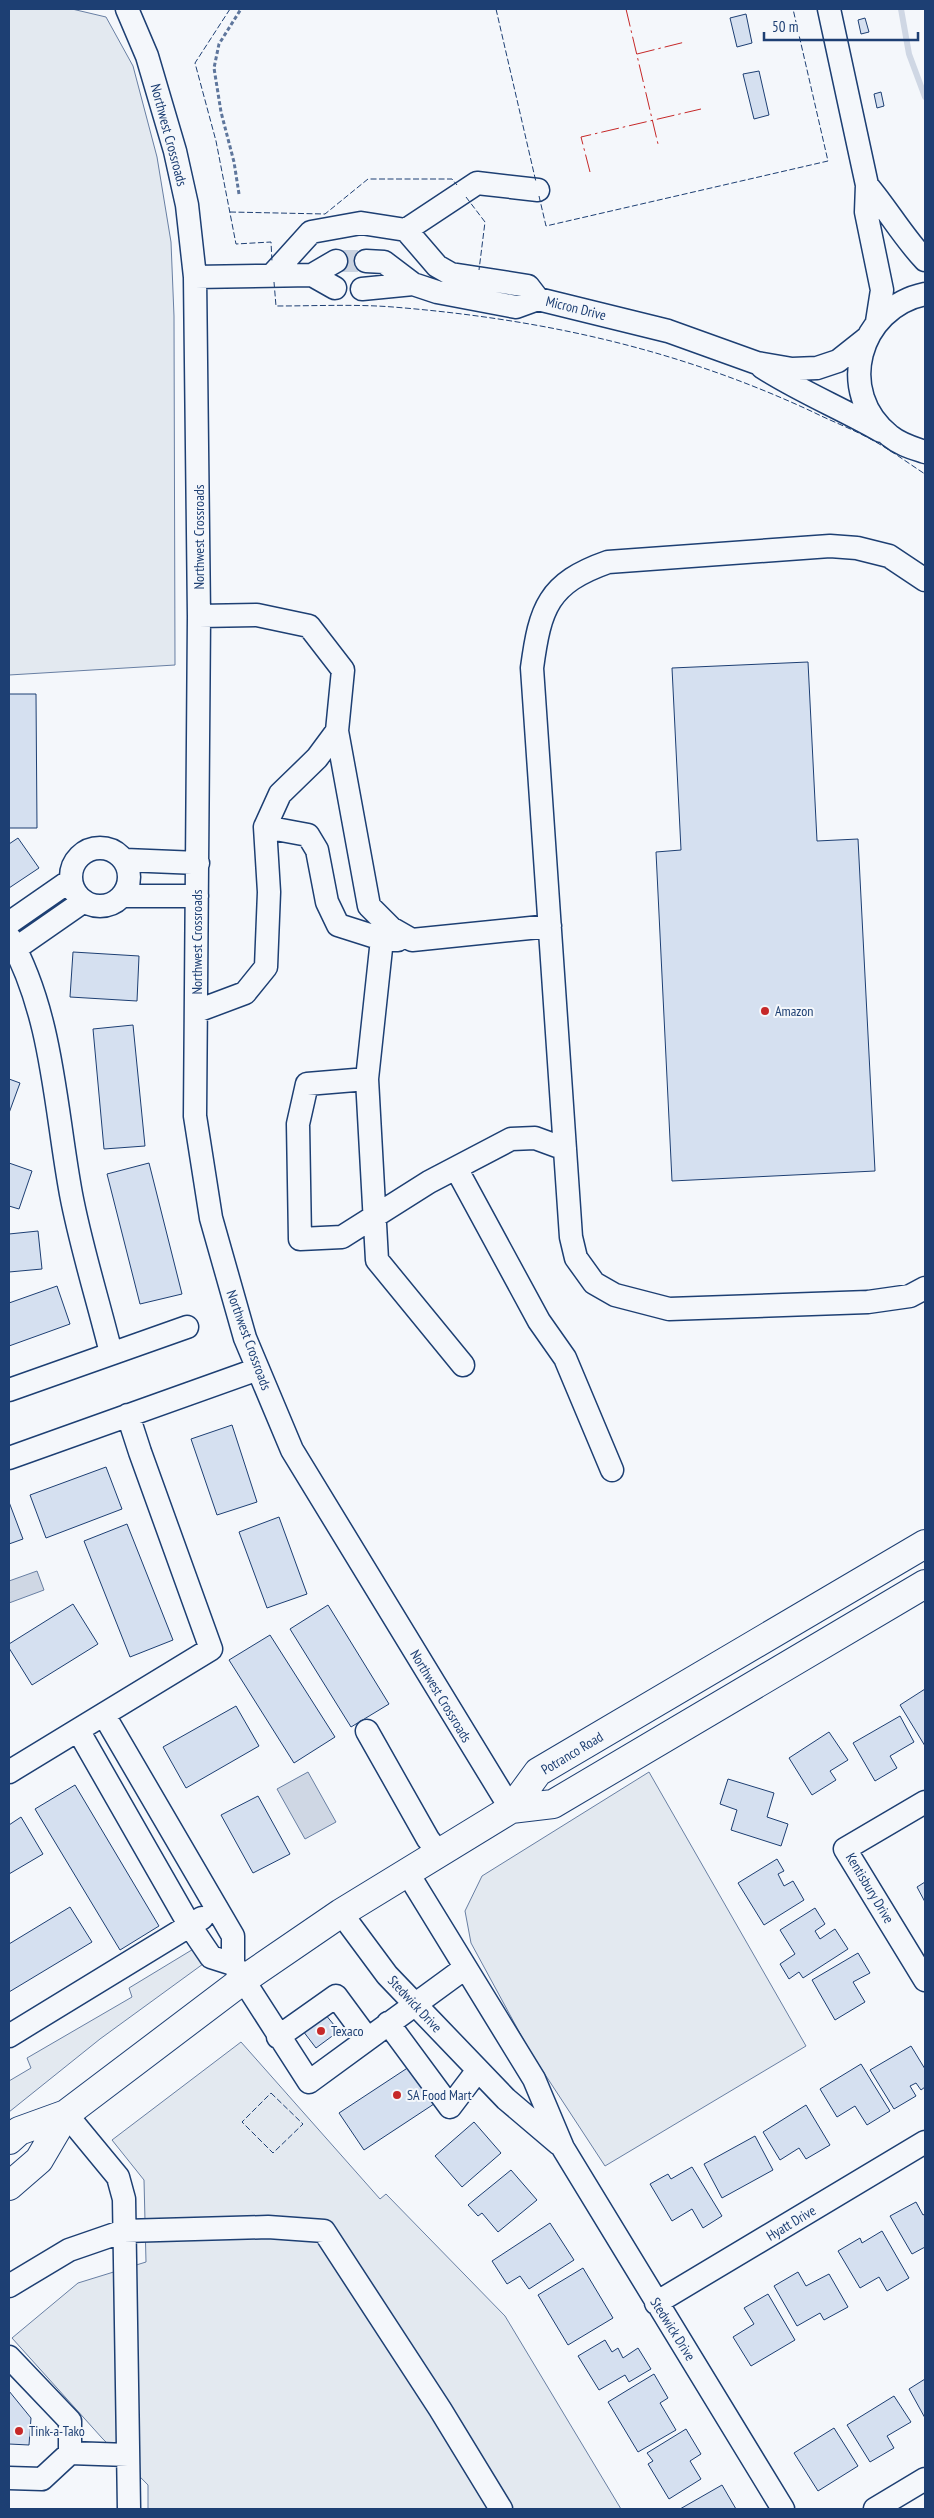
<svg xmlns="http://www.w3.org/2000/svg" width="934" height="2518" viewBox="0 0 934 2518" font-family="'PT Sans Narrow',sans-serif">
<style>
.green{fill:#e3e9f0;stroke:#687fa3}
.water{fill:#cfd7e4;stroke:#687fa3}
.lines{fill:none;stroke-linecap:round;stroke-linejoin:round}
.stream{stroke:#cfd7e4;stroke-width:6}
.building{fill:#d5e0f0;stroke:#1d3f73}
.minor-tunnel{stroke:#c9d2e0;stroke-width:22;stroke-dasharray:22 11;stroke-linecap:butt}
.minor-casing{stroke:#1d3f73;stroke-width:25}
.major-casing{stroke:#1d3f73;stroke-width:30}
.path{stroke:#5e769c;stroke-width:3;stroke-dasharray:4 2.5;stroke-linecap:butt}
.minor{stroke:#f4f7fb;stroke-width:22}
.major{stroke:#f4f7fb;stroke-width:28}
.fence{stroke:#1d3f73;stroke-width:1;stroke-dasharray:6 2.5;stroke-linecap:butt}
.power{stroke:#c62828;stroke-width:1;stroke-dasharray:18 4 2.5 4;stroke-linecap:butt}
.poi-dot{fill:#c62828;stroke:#f4f7fb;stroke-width:2}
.labels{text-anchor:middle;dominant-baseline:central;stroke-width:4;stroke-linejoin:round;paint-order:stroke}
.street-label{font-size:14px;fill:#1d3f73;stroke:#f4f7fb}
.poi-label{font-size:14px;fill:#1d3f73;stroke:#f4f7fb;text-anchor:start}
</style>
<rect width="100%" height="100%" fill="#f4f7fb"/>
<path class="green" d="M 9,9 L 72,9 L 106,17 L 133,66 L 157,157 L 171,242 L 174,316 L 175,665 L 9,675 Z
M 649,1772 L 806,2046 L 605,2166 L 529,2050 L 471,1943 L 465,1911 L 482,1876 Z
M 195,1948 L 203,1964 L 100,2039 L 9,2112 L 9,2081 L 31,2068 L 27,2058 L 132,1997 L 129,1988 Z
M 241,2042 L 380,2199 L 386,2194 L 505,2316 L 621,2509 L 148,2509 L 148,2485 L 102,2438 L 12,2338 L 78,2283 L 146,2262 L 144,2180 L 112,2140 Z"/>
<path class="water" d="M 37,1571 L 44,1590 L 9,1603 L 9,1581 Z
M 308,1772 L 336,1822 L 305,1839 L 277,1789 Z"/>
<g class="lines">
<path class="stream" d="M 901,9 L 909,54 L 925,97"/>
</g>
<path class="building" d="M 746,14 L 752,43 L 737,47 L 730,18 Z
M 865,18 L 869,32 L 861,34 L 858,20 Z
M 759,71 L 769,115 L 754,119 L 743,74 Z
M 881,92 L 884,106 L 877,108 L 874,94 Z
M 808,662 L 817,841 L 858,839 L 875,1171 L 672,1181 L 656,852 L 681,850 L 672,668 Z
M 9,694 L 36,694 L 37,828 L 9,828 Z
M 18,838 L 39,868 L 9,888 L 9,844 Z
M 73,952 L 139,956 L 137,1001 L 70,997 Z
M 133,1025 L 145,1146 L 104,1149 L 93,1029 Z
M 9,1079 L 20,1083 L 9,1113 Z
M 9,1163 L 32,1171 L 19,1209 L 9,1206 Z
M 149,1163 L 182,1294 L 140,1304 L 107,1174 Z
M 38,1231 L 42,1269 L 9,1272 L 9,1234 Z
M 57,1286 L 70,1324 L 9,1346 L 9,1303 Z
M 232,1425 L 257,1502 L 217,1515 L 191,1439 Z
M 106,1467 L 122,1509 L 46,1538 L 30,1495 Z
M 9,1502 L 23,1539 L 9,1544 Z
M 279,1517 L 307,1594 L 267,1608 L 239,1532 Z
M 127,1524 L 173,1640 L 130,1657 L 84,1541 Z
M 73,1604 L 98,1644 L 32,1685 L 9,1648 L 9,1644 Z
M 328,1605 L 389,1704 L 351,1727 L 290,1629 Z
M 270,1635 L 335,1737 L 294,1763 L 229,1660 Z
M 925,1689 L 925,1746 L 900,1705 Z
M 236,1706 L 259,1746 L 186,1788 L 163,1747 Z
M 900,1716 L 914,1742 L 890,1756 L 897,1768 L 875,1781 L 853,1743 Z
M 829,1732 L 848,1760 L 830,1771 L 836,1780 L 812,1795 L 789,1758 Z
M 728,1779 L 774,1793 L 767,1817 L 788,1824 L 781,1846 L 731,1830 L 737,1810 L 720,1804 Z
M 75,1785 L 159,1926 L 120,1950 L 35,1809 Z
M 258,1796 L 290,1854 L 253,1873 L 221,1815 Z
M 21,1817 L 43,1854 L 9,1874 L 9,1825 Z
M 777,1859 L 784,1871 L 778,1874 L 784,1886 L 793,1881 L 804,1900 L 764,1925 L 738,1883 Z
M 925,1882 L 925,1902 L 917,1887 Z
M 70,1907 L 92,1942 L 9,1992 L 9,1944 Z
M 815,1908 L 825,1924 L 815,1931 L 820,1939 L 835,1929 L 848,1949 L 803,1978 L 799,1972 L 789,1979 L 780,1964 L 795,1954 L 780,1930 Z
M 858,1953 L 870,1973 L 853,1982 L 865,2002 L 835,2020 L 812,1980 Z
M 325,2014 L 339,2031 L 316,2048 L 303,2031 Z
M 911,2046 L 925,2069 L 925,2087 L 921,2090 L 916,2083 L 910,2086 L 916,2096 L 894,2109 L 870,2070 Z
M 861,2064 L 890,2111 L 867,2125 L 855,2106 L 837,2117 L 820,2089 Z
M 412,2065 L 437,2102 L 364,2150 L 339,2113 Z
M 806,2105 L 830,2145 L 806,2159 L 799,2148 L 780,2160 L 763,2132 Z
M 474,2122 L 501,2153 L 462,2187 L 435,2156 Z
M 755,2136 L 773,2170 L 722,2198 L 704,2164 Z
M 692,2167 L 722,2216 L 703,2228 L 692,2209 L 672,2221 L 650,2184 L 668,2174 L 671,2179 Z
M 511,2170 L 537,2200 L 498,2232 L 482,2213 L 478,2216 L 468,2205 Z
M 916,2202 L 923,2215 L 925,2214 L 925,2247 L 912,2254 L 890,2216 Z
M 550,2223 L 574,2260 L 529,2289 L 520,2276 L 507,2284 L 492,2261 Z
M 882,2231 L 909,2278 L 887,2291 L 879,2277 L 860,2288 L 838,2251 L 860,2238 L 862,2243 Z
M 583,2268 L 613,2318 L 568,2345 L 538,2295 Z
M 798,2272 L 806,2286 L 829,2274 L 848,2307 L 824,2320 L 820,2313 L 797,2326 L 774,2286 Z
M 768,2294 L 795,2340 L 751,2366 L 733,2337 L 754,2324 L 744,2308 Z
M 605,2340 L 612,2352 L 618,2348 L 623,2358 L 638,2348 L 651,2369 L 629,2382 L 625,2375 L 599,2390 L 578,2356 Z
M 654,2374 L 668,2398 L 660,2403 L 676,2430 L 638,2452 L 608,2402 Z
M 925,2379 L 925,2418 L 909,2389 Z
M 9,2391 L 31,2418 L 29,2445 L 9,2444 Z
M 894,2396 L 911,2422 L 887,2436 L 894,2448 L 870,2462 L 847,2425 Z
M 834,2428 L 858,2466 L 818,2491 L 794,2453 Z
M 686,2429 L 701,2454 L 690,2461 L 701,2479 L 669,2499 L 648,2464 L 653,2461 L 647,2453 Z
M 722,2485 L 736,2509 L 680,2509 Z"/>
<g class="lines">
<path class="minor-tunnel" d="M 336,261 L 366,261"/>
<g class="minor-casing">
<path id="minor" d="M 127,9 L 147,56 L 175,151 L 187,205 L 195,277 L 199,616 L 195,1116 L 211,1218 L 245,1338 L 292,1450 L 511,1809
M 829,9 L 867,185 L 866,212 L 882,290 L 877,322
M 867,185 C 888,210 903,237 925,260
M 406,230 L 477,183 L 538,190
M 366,261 L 384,262 L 413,284
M 273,274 L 311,232 L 361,223 L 406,230 L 437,266 L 451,274 L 528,286 L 538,299
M 312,275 L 336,261
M 195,277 L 312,275 L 335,288
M 362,289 L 413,284 L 437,292 L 516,307 L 538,299 L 668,331 L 757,363 L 792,369 L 817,368 L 838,361 L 867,338
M 925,294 C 858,308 835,393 890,436 C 901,445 913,448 925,452
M 762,367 C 799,391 841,408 881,431
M 925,580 L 889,556 L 857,548 L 830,546 L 608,562 C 548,583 540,608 532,668 L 571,1237 L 576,1258 L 594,1283 L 615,1295 L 669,1309 L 868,1302 L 910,1296 L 925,1288
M 337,731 L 369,906 L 391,928 L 412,940 L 550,926
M 265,827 L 308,835 L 317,850 L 327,902 L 338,925 L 382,939 L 398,940
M71 877a29 29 0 1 1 58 0a29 29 0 1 1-58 0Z
M 125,860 L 198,863
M 122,896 L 197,896
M 9,923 L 71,880
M 9,937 C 53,1015 55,1108 71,1194 C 81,1247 98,1300 111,1353
M 382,939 L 367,1079 L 377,1260 L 463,1365
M 15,949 L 84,901
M 197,1011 L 245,993 L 266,967 L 269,892 L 265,827 L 280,794 L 317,758 L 337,731 L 343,670 L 309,626 L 257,615 L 199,616
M 367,1079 L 307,1084 L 298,1124 L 300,1239 L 342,1237 L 429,1182 L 511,1139 L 535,1138 L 565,1149
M 456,1168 L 539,1321 L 565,1358 L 612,1470
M 9,1390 L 187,1327
M 9,1458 L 258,1369
M 78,1730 L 190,1926 L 211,1957 L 233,1964 L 233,1936 L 104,1715
M 367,1731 L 428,1839 L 439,1853
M 9,1772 L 211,1649 L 140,1452 L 128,1415
M 925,1802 L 845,1849 L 925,1980
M 407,1872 L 534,2079 L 563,2148 L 783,2509
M 341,1913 L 387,1975 L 506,2099 L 559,2144
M 235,1967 L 309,2082 L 465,1968
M 388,2023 L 450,2107 L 478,2070
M 9,2036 L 202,1918
M 278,2037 L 336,1996 L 367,2038
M 66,2114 L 118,2177 L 124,2199 L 129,2509
M 9,2286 L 69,2250 L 124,2231 L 268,2227 L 324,2231 L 440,2409 L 501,2509
M 656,2303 L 925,2142
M 9,2357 L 70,2421 L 70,2453
M 9,2478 L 42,2479 L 70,2453 L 128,2455
M 875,2509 L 925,2479"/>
</g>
<g class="major-casing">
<path id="major" d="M 511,1809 L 553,1804 L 925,1584
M 9,2140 L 19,2131 L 66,2114 L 243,1980 L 341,1913 L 511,1809 L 538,1772 L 925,1544
M 9,2186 L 39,2160 L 66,2114"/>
</g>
<path class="path" d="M 239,194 L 234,162 L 221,112 L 214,68 L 219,44 L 241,9"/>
<use href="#minor" class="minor"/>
<use href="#major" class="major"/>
<path class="fence" d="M 230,9 L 195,63 L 216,141 L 236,244 L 271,242 L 272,262
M 496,9 L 536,182
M 539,196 L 546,226 L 828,161 L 793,9
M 466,197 L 485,222 L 479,270
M 230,212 L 325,214 L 368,179 L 452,179 L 457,185
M 274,282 L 276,306 C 315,306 355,304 393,307 C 542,319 678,349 813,412 C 833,422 855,430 874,441 C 892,451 908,463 925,474
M 271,2093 L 303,2124 L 273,2153 L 242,2122 Z"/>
<path class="power" d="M 626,9 L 658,144
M 637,54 L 685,42
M 590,172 L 581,137 L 701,109"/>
</g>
<g class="poi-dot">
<circle cx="765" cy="1011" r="5"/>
<circle cx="321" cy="2031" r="5"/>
<circle cx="397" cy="2095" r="5"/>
<circle cx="19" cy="2431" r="5"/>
</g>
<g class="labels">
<g class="street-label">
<text transform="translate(169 135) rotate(75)">Northwest Crossroads</text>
<text transform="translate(576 308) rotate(14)">Micron Drive</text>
<text transform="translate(199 537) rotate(-90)">Northwest Crossroads</text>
<text transform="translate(197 942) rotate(-90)">Northwest Crossroads</text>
<text transform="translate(249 1340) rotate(70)">Northwest Crossroads</text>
<text transform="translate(441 1696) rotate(59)">Northwest Crossroads</text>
<text transform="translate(572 1753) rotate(-31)">Potranco Road</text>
<text transform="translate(870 1888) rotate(59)">Kentisbury Drive</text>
<text transform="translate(415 2004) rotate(47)">Stedwick Drive</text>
<text transform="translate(791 2223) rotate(-31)">Hyatt Drive</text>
<text transform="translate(673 2329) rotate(58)">Stedwick Drive</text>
</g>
<g class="poi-label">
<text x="775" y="1011">Amazon</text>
<text x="331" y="2031">Texaco</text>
<text x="407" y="2095">SA Food Mart</text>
<text x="29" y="2431">Tink-a-Tako</text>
</g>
</g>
<rect width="934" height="2518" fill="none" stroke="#1d3f73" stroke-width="20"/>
<path d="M764 32v8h154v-8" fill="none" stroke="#1d3f73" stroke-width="2.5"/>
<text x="772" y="32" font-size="15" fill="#1d3f73" stroke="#f4f7fb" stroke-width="4" paint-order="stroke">50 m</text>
</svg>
